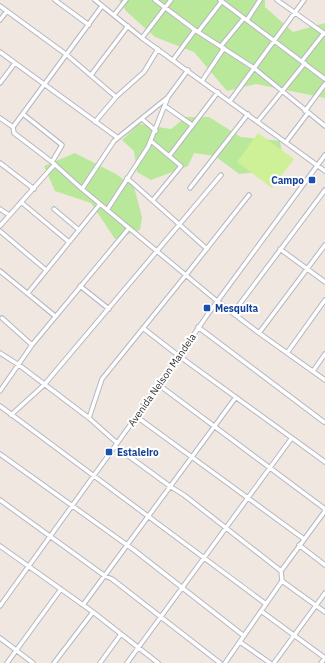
<svg xmlns="http://www.w3.org/2000/svg" width="325" height="663" viewBox="0 0 325 663" font-family="'IBM Plex Sans',sans-serif">
<style>
.green{fill:#b9e89a}
.pitch{fill:#cef096}
.lines{fill:none;stroke-linecap:round;stroke-linejoin:round}
.minor-casing{stroke:#b4b7c2;stroke-width:5.5}
.minor{stroke:#fff;stroke-width:3.5}
.transit-dot{fill:#1a4fb4;stroke:#fff;stroke-width:1.5}
.labels{text-anchor:middle;dominant-baseline:central;stroke-width:4;stroke-linejoin:round;paint-order:stroke}
.transit-label{font-size:10px;font-weight:bold;fill:#164399;stroke:#fff;text-anchor:start}
.street-label{font-size:10px;fill:#2e2e2e;stroke:#fff}
</style>
<rect width="100%" height="100%" fill="#f0e8e0"/>
<path class="green" d="M 119,0 L 265,0 L 265,7 L 293,32 L 325,23 L 325,98 L 256,84 L 227,91 L 194,52 L 155,37 L 126,11 Z
M 186,117 L 209,117 L 241,137 L 280,141 L 283,160 L 279,170 L 239,174 L 215,156 L 194,153 L 188,166 L 151,180 L 137,172 L 134,151 L 122,140 L 139,124 L 171,129 Z
M 75,153 L 116,174 L 134,187 L 142,217 L 140,230 L 115,239 L 91,203 L 55,191 L 44,166 Z"/>
<path class="pitch" d="M 258,133 L 294,159 L 272,188 L 237,162 Z"/>
<g class="lines">
<g class="minor-casing">
<path id="minor" d="M 55,0 L 89,25
M 95,0 L 142,38 L 325,171
M 155,0 L 195,30 L 254,68 L 325,126
M 220,0 L 325,79
M 277,0 L 325,34
M 0,6 L 67,55 L 116,97
M 114,15 L 126,0
M 0,20 L 7,11
M 247,20 L 260,0
M 198,32 L 222,1
M 142,38 L 171,0
M 221,46 L 244,18
M 0,52 L 118,138
M 173,60 L 195,30
M 302,61 L 324,33
M 91,75 L 128,26
M 202,81 L 224,48
M 0,83 L 15,63
M 230,101 L 304,0
M 165,106 L 192,125
M 305,111 L 325,84
M 23,114 L 62,145 L 52,162
M 0,118 L 13,127 L 14,133 L 52,162 L 82,189 L 217,301 L 259,333 L 325,380
M 142,119 L 156,131
M 258,121 L 305,63
M 95,122 L 116,97 L 144,72 L 158,49
M 13,127 L 102,6
M 151,141 L 181,166 L 153,200
M 286,142 L 308,113
M 170,155 L 218,92
M 0,163 L 34,189
M 127,178 L 207,249
M 190,188 L 248,114
M 82,189 L 114,141 L 167,98
M 21,202 L 69,242
M 0,209 L 9,215
M 54,209 L 79,230
M 107,210 L 148,147 L 168,97 L 188,70
M 0,226 L 55,164
M 0,231 L 46,270
M 280,249 L 325,282
M 0,271 L 55,316
M 80,286 L 109,309
M 28,293 L 100,204
M 233,313 L 325,190
M 2,318 L 32,345
M 198,327 L 324,422
M 143,328 L 179,356 L 325,462
M 259,333 L 325,245
M 0,353 L 19,365 L 89,418
M 287,353 L 325,300
M 313,371 L 325,354
M 159,385 L 325,509
M 0,391 L 32,345 L 129,228
M 0,406 L 266,604
M 11,415 L 44,385 L 221,175
M 137,417 L 304,539
M 117,443 L 89,418 L 102,379 L 186,275 L 249,195
M 115,446 L 171,487 L 184,495 L 281,571
M 0,454 L 134,550 L 244,636
M 0,500 L 105,576 L 112,579 L 220,663
M 299,545 L 325,565
M 0,546 L 93,612 L 158,663
M 282,581 L 325,612
M 83,605 L 236,397
M 0,606 L 159,385 L 208,314 L 325,155
M 261,611 L 325,658
M 0,638 L 33,663
M 240,642 L 270,663
M 7,663 L 61,589
M 54,663 L 93,612
M 100,663 L 121,634
M 127,663 L 291,439
M 225,663 L 282,581 L 281,571 L 325,511
M 274,663 L 325,593
M 321,663 L 325,658"/>
</g>
<use href="#minor" class="minor"/>
</g>
<g class="transit-dot">
<rect x="308" y="176" width="8" height="8" rx="2"/>
<rect x="203" y="304" width="8" height="8" rx="2"/>
<rect x="105" y="448" width="8" height="8" rx="2"/>
</g>
<g class="labels">
<g class="transit-label">
<text x="304" y="180" text-anchor="end">Campo</text>
<text x="215" y="308">Mesquita</text>
<text x="117" y="452">Estaleiro</text>
</g>
<g class="street-label">
<text transform="translate(162 380) rotate(-55)">Avenida Nelson Mandela</text>
</g>
</g>
</svg>
